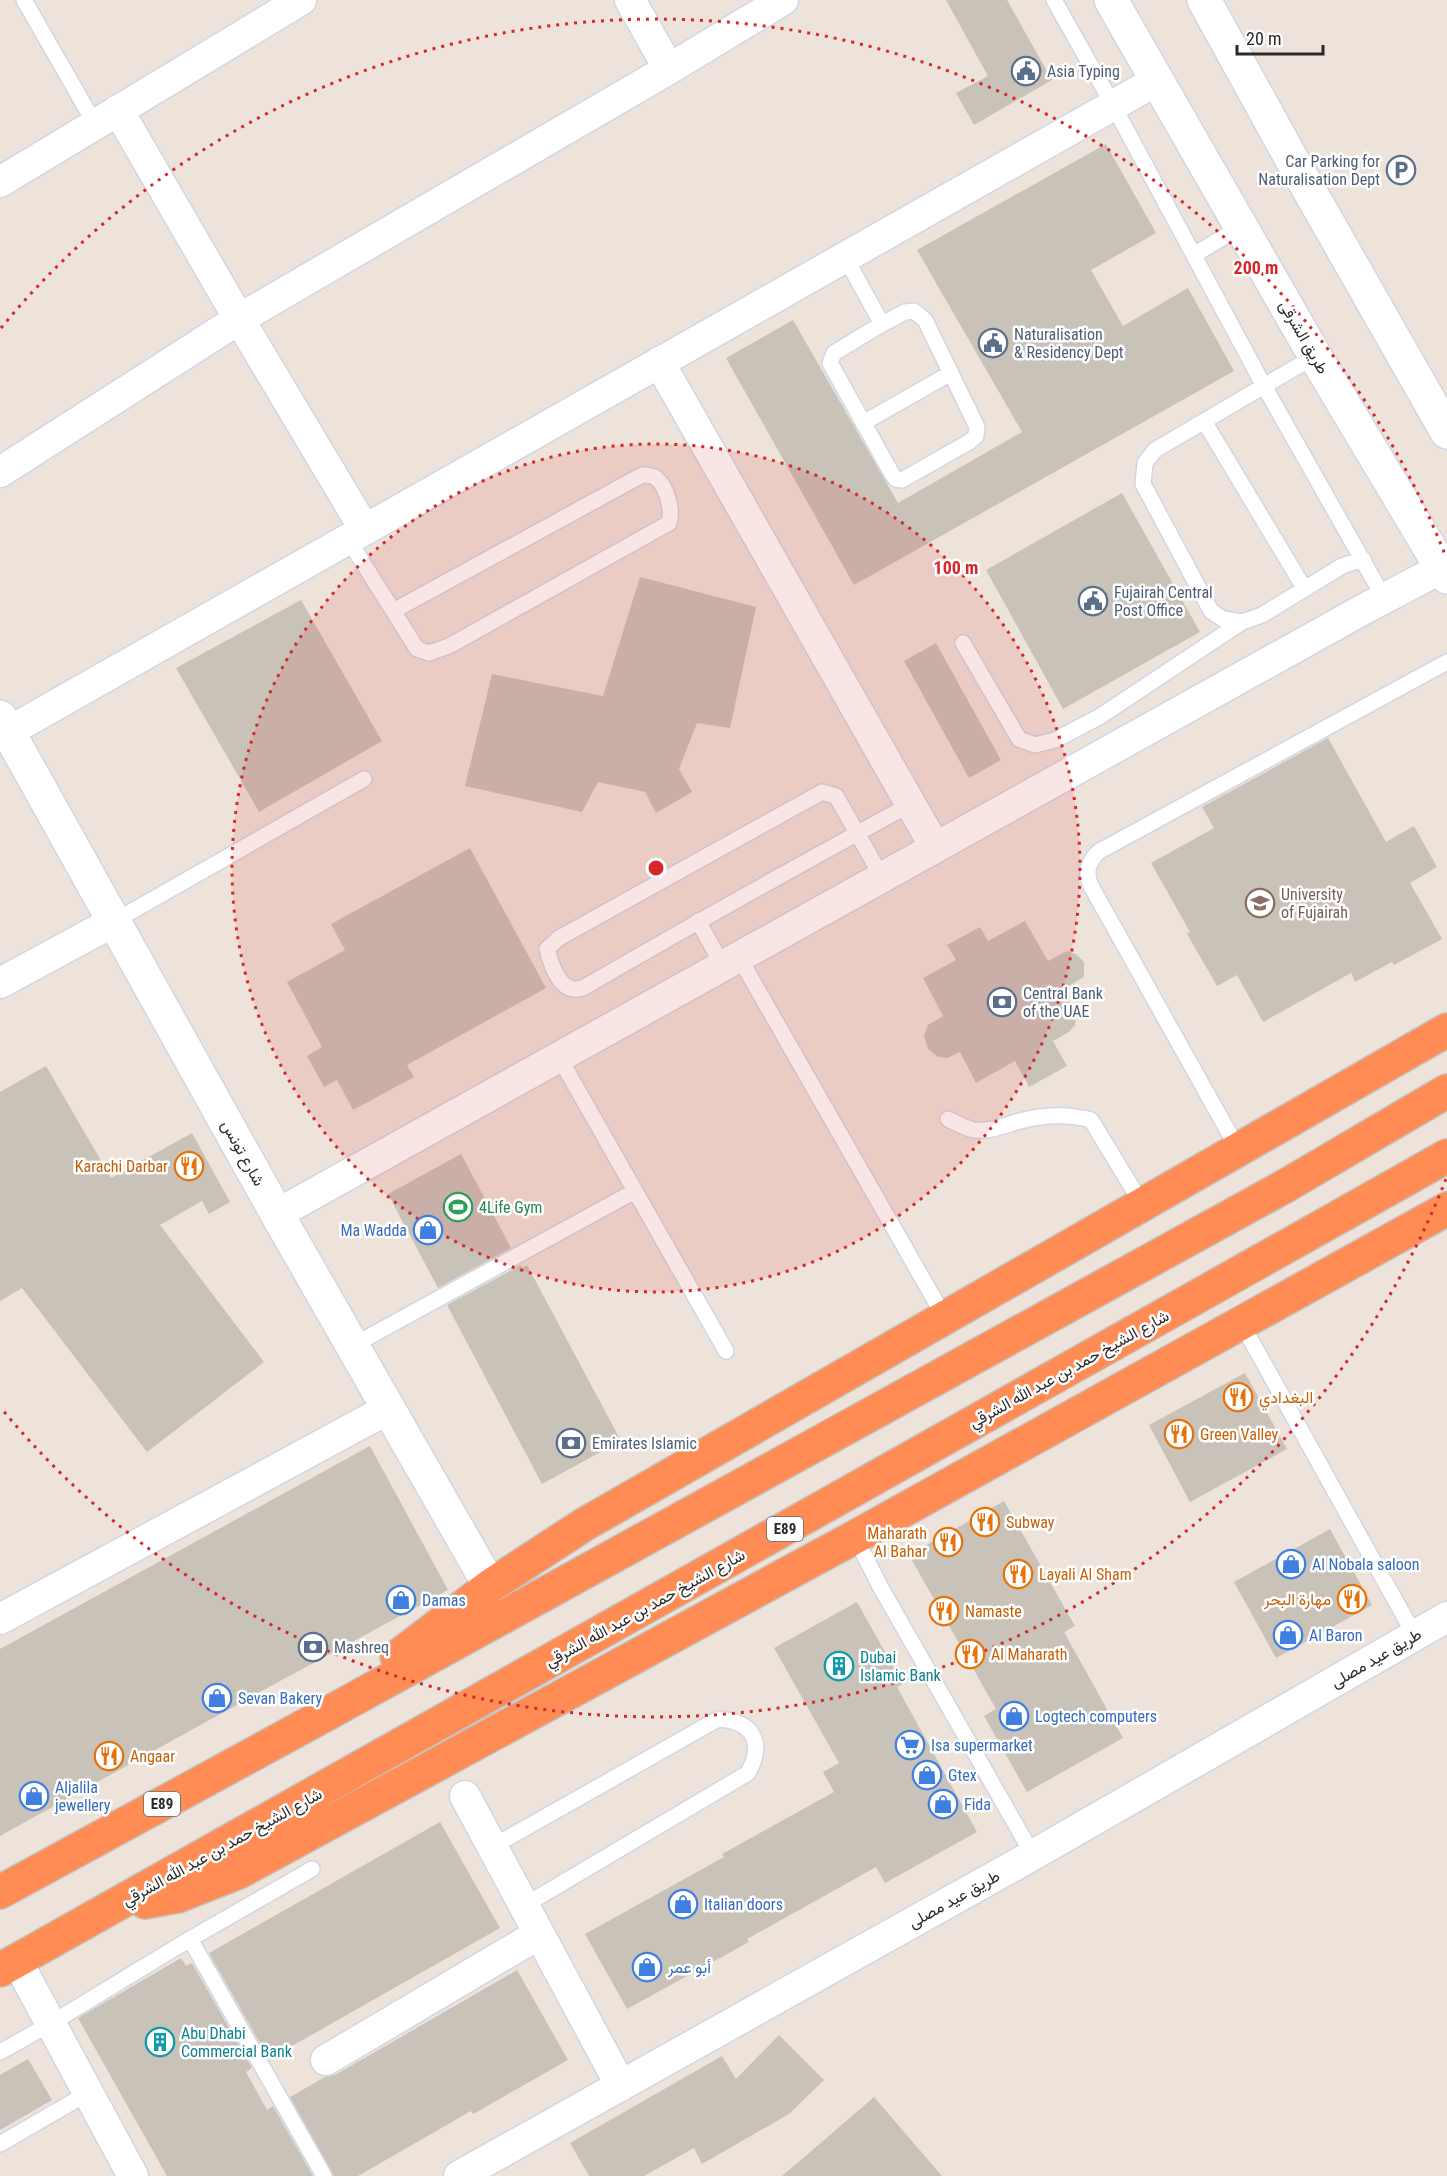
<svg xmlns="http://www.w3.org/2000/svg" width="1447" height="2176" viewBox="0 0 1447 2176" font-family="'Roboto Condensed',Vazirmatn,sans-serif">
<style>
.building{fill:#c8c2b9}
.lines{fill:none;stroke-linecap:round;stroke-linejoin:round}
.lane-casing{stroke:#d0d6e5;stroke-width:18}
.street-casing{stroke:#d0d6e5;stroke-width:33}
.secondary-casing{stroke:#d0d6e5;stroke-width:36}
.highway-casing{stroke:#c3c3c3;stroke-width:36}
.lane{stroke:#fff;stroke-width:15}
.street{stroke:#fff;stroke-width:30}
.secondary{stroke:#fff;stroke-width:33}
.highway{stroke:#ff8c54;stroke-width:33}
.ring{fill:none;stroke:#d62828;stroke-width:3;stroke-dasharray:3 6}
.labels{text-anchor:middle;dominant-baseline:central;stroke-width:5;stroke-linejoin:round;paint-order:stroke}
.shield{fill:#fff;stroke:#6a6a6a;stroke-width:1.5}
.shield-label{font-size:15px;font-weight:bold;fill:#2a2a2a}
.service-label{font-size:16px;fill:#4e5e75;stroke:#fff;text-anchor:start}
.street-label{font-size:16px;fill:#2a2a2a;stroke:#fff}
.education-label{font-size:16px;fill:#785e54;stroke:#fff;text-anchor:start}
.food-label{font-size:16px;fill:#c56008;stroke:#fff;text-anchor:start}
.leisure-label{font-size:16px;fill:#27864d;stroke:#fff;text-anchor:start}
.shop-label{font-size:16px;fill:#366cbe;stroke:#fff;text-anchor:start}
.culture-label{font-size:16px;fill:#0d838f;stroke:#fff;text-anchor:start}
.centre{fill:#d62828;stroke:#fff;stroke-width:3}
.ring-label{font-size:18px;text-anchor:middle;font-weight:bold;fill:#d62828;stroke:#fff;stroke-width:5;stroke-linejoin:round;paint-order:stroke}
</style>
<rect width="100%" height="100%" fill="#eee3da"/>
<path class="building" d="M 946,0 L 1007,0 L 1052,80 L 974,125 L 956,93 L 988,76 Z
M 1106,144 L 1156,233 L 1091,270 L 1123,326 L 1188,288 L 1234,371 L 854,585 L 726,358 L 793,320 L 898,503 L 1022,432 L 917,250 Z
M 1122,493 L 1200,632 L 1063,709 L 986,570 Z
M 640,577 L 756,607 L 730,728 L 697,723 L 679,769 L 692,792 L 656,813 L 645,792 L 598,782 L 582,812 L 465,786 L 492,674 L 603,696 Z
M 301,600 L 382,741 L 259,812 L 176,668 Z
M 936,643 L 1001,760 L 969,778 L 904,661 Z
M 1328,738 L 1386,842 L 1414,826 L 1437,867 L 1410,883 L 1442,939 L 1394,965 L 1392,962 L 1355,982 L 1351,973 L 1263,1022 L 1237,975 L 1217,986 L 1187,934 L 1190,932 L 1151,863 L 1214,828 L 1202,807 Z
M 470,848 L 546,988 L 407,1065 L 414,1077 L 353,1110 L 337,1080 L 324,1087 L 307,1056 L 322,1047 L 287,982 L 345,950 L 331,924 Z
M 1025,921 L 1048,961 L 1067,951 L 1076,954 L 1084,962 L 1084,977 L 1062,990 L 1076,1013 L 1075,1025 L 1069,1032 L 1053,1041 L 1067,1066 L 1029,1087 L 1015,1061 L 976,1083 L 960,1052 L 947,1058 L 938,1057 L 928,1049 L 924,1036 L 928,1025 L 943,1016 L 923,978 L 956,960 L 947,945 L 980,927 L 988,941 Z
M 46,1066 L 111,1178 L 192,1133 L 230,1202 L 209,1214 L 202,1201 L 160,1225 L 264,1362 L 147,1452 L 22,1288 L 0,1301 L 0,1092 Z
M 461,1154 L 511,1248 L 438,1288 L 388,1194 Z
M 521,1265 L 522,1268 L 527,1265 L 621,1441 L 542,1484 L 447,1305 Z
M 1245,1373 L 1287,1449 L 1190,1502 L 1149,1425 Z
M 370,1446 L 448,1590 L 269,1687 L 0,1836 L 0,1649 Z
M 1004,1501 L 1075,1626 L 1064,1632 L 1123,1738 L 1027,1792 L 984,1716 L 996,1709 L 909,1555 Z
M 1330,1529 L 1372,1605 L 1276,1658 L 1234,1582 Z
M 857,1602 L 903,1684 L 897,1687 L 977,1832 L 885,1883 L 876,1867 L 747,1939 L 749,1942 L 627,2009 L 585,1934 L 724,1857 L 722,1854 L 834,1792 L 823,1772 L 839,1763 L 774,1648 Z
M 440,1822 L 500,1928 L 269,2059 L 209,1953 Z
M 181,1958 L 186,1966 L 192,1963 L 252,2068 L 246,2072 L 267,2110 L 273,2106 L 313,2176 L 167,2176 L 78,2018 Z
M 517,1970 L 568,2060 L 473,2114 L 471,2111 L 358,2176 L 334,2176 L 290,2097 L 325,2077 L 335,2075 Z
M 779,2035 L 824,2080 L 789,2114 L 702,2164 L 694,2148 L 644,2176 L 589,2176 L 570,2143 L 722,2056 L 736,2079 Z
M 28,2059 L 52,2100 L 0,2130 L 0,2075 Z
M 874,2097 L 942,2176 L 782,2176 L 823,2141 Z"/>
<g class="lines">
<g class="lane-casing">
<path id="lane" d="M 24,0 L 95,124
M 1054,0 L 1113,105 L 1264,386 L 1384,598
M 1194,255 L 1240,227
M 845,257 L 882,324 L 834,353 L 830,363 L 892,474 L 896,479 L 902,480 L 969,442 L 976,436 L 977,427 L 925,320 L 914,311 L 905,312 L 882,324
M 1315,356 L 1155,450 L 1145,463 L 1143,484 L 1211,611 L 1223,619 L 1242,622 L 1262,615 L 1342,566 L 1363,559
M 1204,421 L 1304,588
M 863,423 L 951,373
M 348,539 L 417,649 L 429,653 L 449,646 L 669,523 C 673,510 667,487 656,478 C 652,475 647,475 642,475 L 393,611
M 963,643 L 1019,739 L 1035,745 L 1055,740 L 1099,717 L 1242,622
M 882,877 L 836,796 L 822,792 L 559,938 L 547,949 C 550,961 558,987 573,989 C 576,990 580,988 583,988 C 691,925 801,864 911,804
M 698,921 L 723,966
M 113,922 L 364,779
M 739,957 L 945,1318
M 559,1057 L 726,1351
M 948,1119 C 956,1123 965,1128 974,1130 C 990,1132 1005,1125 1020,1121 C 1043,1115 1069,1114 1091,1120 L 1142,1204
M 1238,1149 L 1091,886 C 1085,872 1088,863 1098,852 L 1447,662
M 1242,1324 L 1415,1636
M 352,1346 L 635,1191
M 855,1537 L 881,1588 L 1033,1855
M 492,1847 L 718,1719 C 753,1721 765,1742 748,1773 L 525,1905
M 190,1939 L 324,2176
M 0,2052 L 50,2024 L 190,1939 L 312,1869
M 0,2144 L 88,2093"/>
</g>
<g class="street-casing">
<path id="street" d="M 630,0 L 669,69
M 118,110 L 239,319 L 365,530
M 0,182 L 301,0
M 659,362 L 935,847
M 0,472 L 239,319 L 669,69 L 783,0
M 8,732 L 1156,81
M 0,983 L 113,922
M 277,1214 L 1364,609 L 1442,568
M 0,1619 L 388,1409
M 465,1796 L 621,2086
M 17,1961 L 133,2176
M 326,2060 L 539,1934
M 459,2176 L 1033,1855 L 1447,1617"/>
</g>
<g class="secondary-casing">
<path id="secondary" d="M 1111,0 L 1315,356 L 1447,577
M 1204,0 L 1296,167 L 1447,432
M 0,717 L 277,1214 L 490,1586"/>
</g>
<g class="highway-casing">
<path id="highway" d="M 397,1657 L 490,1586 L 585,1524 L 1447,1030
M 0,1892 L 323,1716 L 1287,1185 L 1447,1091
M 145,1902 L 178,1896 L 239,1872 L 855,1537 L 1447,1209
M 0,1970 L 1447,1156"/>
</g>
<use href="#lane" class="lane"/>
<use href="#street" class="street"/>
<use href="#secondary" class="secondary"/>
<use href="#highway" class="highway"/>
</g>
<circle cx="656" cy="868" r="424" fill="#d62828" fill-opacity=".12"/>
<g class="ring">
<circle cx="656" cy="868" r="424"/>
<path d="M1446 1179A849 849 0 0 1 1 1408M1 328A849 849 0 0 1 1446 557"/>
</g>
<defs>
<g id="civic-ring" transform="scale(1.5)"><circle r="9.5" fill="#fff" stroke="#5c6f8a" stroke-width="1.5"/><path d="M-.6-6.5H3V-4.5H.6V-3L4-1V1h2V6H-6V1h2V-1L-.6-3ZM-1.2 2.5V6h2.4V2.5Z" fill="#5c6f8a"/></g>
<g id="parking-ring" transform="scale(1.5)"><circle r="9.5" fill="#fff" stroke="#5c6f8a" stroke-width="1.5"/><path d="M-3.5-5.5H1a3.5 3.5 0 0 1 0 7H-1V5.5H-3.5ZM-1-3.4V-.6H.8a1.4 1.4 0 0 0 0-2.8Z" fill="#5c6f8a"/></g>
<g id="university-ring" transform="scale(1.5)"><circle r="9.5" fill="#fff" stroke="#8d6e63" stroke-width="1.5"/><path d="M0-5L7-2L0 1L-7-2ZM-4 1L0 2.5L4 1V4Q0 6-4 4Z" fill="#8d6e63"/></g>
<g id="bank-ring" transform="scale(1.5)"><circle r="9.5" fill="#fff" stroke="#5c6f8a" stroke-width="1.5"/><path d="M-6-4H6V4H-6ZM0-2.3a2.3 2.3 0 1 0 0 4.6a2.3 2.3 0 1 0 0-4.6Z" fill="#5c6f8a"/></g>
<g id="restaurant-ring" transform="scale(1.5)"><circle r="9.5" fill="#fff" stroke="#e8710a" stroke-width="1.5"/><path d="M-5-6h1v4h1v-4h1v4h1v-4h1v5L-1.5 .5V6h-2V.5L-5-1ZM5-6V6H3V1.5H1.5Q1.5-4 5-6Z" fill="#e8710a"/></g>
<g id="stadium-ring" transform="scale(1.5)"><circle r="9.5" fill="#fff" stroke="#2e9e5b" stroke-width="1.5"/><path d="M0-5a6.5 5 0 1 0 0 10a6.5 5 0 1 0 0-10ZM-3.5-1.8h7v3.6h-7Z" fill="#2e9e5b"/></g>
<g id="shop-ring" transform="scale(1.5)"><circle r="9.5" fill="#fff" stroke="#3f7fe0" stroke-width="1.5"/><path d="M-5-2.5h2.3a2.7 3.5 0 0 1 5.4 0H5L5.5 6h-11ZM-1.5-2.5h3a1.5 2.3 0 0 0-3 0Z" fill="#3f7fe0"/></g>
<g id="building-ring" transform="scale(1.5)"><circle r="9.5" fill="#fff" stroke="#0f9aa8" stroke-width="1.5"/><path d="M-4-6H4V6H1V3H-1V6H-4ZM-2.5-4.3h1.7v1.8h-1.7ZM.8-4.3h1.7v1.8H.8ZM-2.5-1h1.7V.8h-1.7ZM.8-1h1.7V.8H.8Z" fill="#0f9aa8"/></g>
<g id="supermarket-ring" transform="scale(1.5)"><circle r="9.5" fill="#fff" stroke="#3f7fe0" stroke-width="1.5"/><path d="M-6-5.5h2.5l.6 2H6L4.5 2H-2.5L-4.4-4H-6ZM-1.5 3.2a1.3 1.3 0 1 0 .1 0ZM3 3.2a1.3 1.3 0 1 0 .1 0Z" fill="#3f7fe0"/></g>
</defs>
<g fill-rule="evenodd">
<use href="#civic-ring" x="1026" y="71"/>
<use href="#parking-ring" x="1401" y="170"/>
<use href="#civic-ring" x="993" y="343"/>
<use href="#civic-ring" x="1093" y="601"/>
<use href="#university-ring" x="1260" y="903"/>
<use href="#bank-ring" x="1002" y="1002"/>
<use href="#restaurant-ring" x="189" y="1166"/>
<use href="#stadium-ring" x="458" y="1207"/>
<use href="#shop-ring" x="428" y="1230"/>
<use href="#restaurant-ring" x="1238" y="1397"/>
<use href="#restaurant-ring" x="1179" y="1434"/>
<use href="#bank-ring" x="571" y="1443"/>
<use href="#restaurant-ring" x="985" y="1522"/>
<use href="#restaurant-ring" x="948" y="1542"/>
<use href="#shop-ring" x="1291" y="1564"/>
<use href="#restaurant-ring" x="1018" y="1574"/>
<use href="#restaurant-ring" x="1352" y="1599"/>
<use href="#shop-ring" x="401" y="1600"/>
<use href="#restaurant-ring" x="944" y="1611"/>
<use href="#shop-ring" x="1288" y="1635"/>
<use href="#bank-ring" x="313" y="1647"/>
<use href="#restaurant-ring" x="970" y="1654"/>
<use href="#building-ring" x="839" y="1666"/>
<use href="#shop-ring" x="217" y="1698"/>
<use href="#shop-ring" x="1014" y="1716"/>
<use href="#supermarket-ring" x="910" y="1745"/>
<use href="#restaurant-ring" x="109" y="1756"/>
<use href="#shop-ring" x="927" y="1775"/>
<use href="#shop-ring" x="34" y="1796"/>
<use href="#shop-ring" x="943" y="1804"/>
<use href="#shop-ring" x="683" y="1904"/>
<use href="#shop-ring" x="647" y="1967"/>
<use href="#building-ring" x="160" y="2042"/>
</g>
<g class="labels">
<g class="shield">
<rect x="767" y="1517" width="36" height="24" rx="4.5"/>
<rect x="144" y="1792" width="36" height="24" rx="4.5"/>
</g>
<g class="shield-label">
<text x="785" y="1529">E89</text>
<text x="162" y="1804">E89</text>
</g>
<g class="service-label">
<text x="1047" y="71">Asia Typing</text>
<text x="1380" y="161" text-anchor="end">Car Parking for<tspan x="1380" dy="18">Naturalisation Dept</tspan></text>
<text x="1014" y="334">Naturalisation<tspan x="1014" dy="18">&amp; Residency Dept</tspan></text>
<text x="1114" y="592">Fujairah Central<tspan x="1114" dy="18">Post Office</tspan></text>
<text x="1023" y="993">Central Bank<tspan x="1023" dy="18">of the UAE</tspan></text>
<text x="592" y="1443">Emirates Islamic</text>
<text x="334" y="1647">Mashreq</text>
</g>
<g class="street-label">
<text transform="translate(1304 337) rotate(60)">طريق الشرقى</text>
<text transform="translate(243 1153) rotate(61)">شارع تونس</text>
<text transform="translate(1069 1369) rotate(-29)">شارع الشيخ حمد بن عبد الله الشرقي</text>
<text transform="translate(645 1608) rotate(-29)">شارع الشيخ حمد بن عبد الله الشرقي</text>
<text transform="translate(1376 1658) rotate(-30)">طريق عيد مصلى</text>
<text transform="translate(222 1847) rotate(-29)">شارع الشيخ حمد بن عبد الله الشرقي</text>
<text transform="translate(954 1899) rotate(-29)">طريق عيد مصلى</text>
</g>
<g class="education-label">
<text x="1281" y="894">University<tspan x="1281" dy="18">of Fujairah</tspan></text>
</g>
<g class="food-label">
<text x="168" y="1166" text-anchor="end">Karachi Darbar</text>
<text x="1259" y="1397">البغدادي</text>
<text x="1200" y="1434">Green Valley</text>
<text x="1006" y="1522">Subway</text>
<text x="927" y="1533" text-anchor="end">Maharath<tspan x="927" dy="18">Al Bahar</tspan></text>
<text x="1039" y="1574">Layali Al Sham</text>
<text x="1331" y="1599" text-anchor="end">مهارة البحر</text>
<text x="965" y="1611">Namaste</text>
<text x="991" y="1654">Al Maharath</text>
<text x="130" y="1756">Angaar</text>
</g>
<g class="leisure-label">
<text x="479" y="1207">4Life Gym</text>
</g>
<g class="shop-label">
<text x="407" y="1230" text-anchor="end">Ma Wadda</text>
<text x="1312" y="1564">Al Nobala saloon</text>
<text x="422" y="1600">Damas</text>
<text x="1309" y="1635">Al Baron</text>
<text x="238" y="1698">Sevan Bakery</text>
<text x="1035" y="1716">Logtech computers</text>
<text x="931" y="1745">Isa supermarket</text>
<text x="948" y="1775">Gtex</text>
<text x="55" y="1787">Aljalila<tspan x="55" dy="18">jewellery</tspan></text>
<text x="964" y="1804">Fida</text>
<text x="704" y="1904">Italian doors</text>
<text x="668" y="1967">أبو عمر</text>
</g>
<g class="culture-label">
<text x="860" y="1657">Dubai<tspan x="860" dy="18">Islamic Bank</tspan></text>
<text x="181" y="2033">Abu Dhabi<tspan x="181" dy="18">Commercial Bank</tspan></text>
</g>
</g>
<circle cx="656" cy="868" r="9" class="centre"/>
<g class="ring-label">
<text x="1256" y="274">200 m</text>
<text x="956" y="574">100 m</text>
</g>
<path d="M1237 45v9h86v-9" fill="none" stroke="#2a2a2a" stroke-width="3"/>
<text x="1246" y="45" font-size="18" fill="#2a2a2a" stroke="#ffffff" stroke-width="4.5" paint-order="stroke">20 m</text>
</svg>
